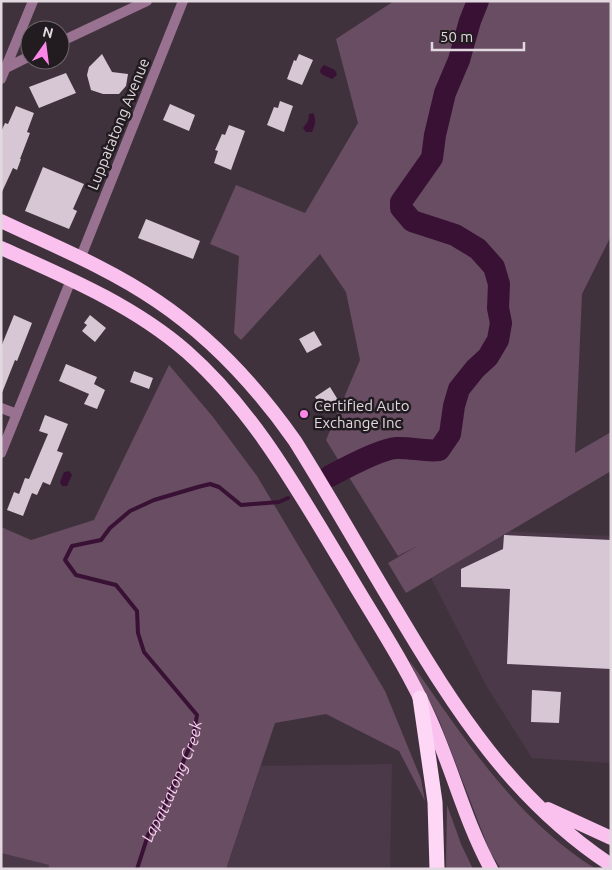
<svg xmlns="http://www.w3.org/2000/svg" width="612" height="870" viewBox="0 0 612 870" font-family="Ubuntu,sans-serif">
<style>
.built{fill:#4b3848}
.green{fill:#684d63}
.water{fill:#391134}
.lines{fill:none;stroke-linecap:round;stroke-linejoin:round}
.stream{stroke:#391134;stroke-width:4}
.river{stroke:#391134;stroke-width:22}
.building{fill:#d7c6d3}
.minor{stroke:#987290;stroke-width:10}
.trunk{stroke:#fac1ef;stroke-width:14}
.motorway{stroke:#fdd7f5;stroke-width:15}
.poi-dot{fill:#fa87e7;stroke:#221c21;stroke-width:2}
.labels{text-anchor:middle;dominant-baseline:central;stroke-width:5;stroke-linejoin:round;paint-order:stroke}
.street-label{font-size:15px;fill:#e1d9df;stroke:#221c21}
.poi-label{font-size:15px;fill:#e1d9df;stroke:#221c21;text-anchor:start}
.water-label{font-size:16px;font-style:italic;fill:#f9cdf0;stroke:#221c21}
</style>
<rect width="100%" height="100%" fill="#40323d"/>
<path class="built" d="M 505,531 L 611,536 L 611,763 L 532,758 L 487,687 L 429,574 Z
M 392,764 L 390,869 L 226,869 L 261,766 Z
M 1,853 L 49,865 L 48,869 L 1,869 Z"/>
<path class="green" d="M 394,1 L 611,1 L 611,236 L 582,294 L 575,453 L 611,432 L 611,471 L 406,593 L 388,563 L 419,545 L 398,556 L 326,440 L 360,360 L 346,292 L 320,254 L 241,340 L 234,333 L 239,256 L 210,244 L 236,185 L 305,213 L 358,123 L 336,39 Z
M 169,365 L 213,417 L 257,476 L 385,691 L 421,779 L 425,801 L 399,751 L 326,714 L 275,723 L 226,869 L 48,869 L 49,865 L 1,853 L 1,527 L 31,540 L 94,520 Z
M 409,660 C 464,737 514,818 596,869 L 501,869 L 490,852 L 439,720 Z
M 447,805 L 461,844 L 473,869 L 446,869 Z"/>
<path class="water" d="M 324,65 L 335,70 L 337,75 L 332,79 L 323,75 L 320,72 L 321,68 Z
M 313,113 C 317,120 315,125 312,132 L 306,132 L 303,128 L 308,121 L 309,114 Z
M 69,471 L 72,475 L 67,486 L 62,486 L 60,482 L 64,472 Z"/>
<g class="lines">
<path class="stream" id="s1" d="M 137,869 L 148,835 L 162,811 L 193,739 L 197,715 L 144,652 L 138,633 L 137,611 L 116,585 L 76,575 L 65,560 L 72,546 L 101,540 L 110,528 L 130,511 L 154,500 L 198,487 L 210,484 L 219,487 L 241,505 L 279,502 L 288,498"/>
<path class="river" d="M 330,476 C 345,468 380,449 396,448 C 411,447 425,452 439,450 L 450,434 L 454,406 L 459,389 L 475,369 L 488,357 L 498,340 L 501,323 L 498,308 L 499,284 L 494,267 L 478,249 L 455,235 L 412,221 L 401,208 L 401,202 L 432,158 L 435,135 L 445,93 L 459,60 L 470,21 L 478,1"/>
</g>
<path class="building" d="M 102,54 L 112,72 L 128,74 L 126,86 L 119,94 L 103,94 L 91,90 L 87,75 L 89,67 Z
M 299,54 L 313,60 L 302,85 L 287,79 L 294,60 L 296,61 Z
M 66,73 L 76,93 L 39,108 L 29,87 Z
M 280,101 L 293,106 L 284,132 L 267,125 L 274,107 L 278,108 Z
M 170,104 L 195,115 L 189,131 L 163,120 Z
M 16,106 L 34,113 L 27,132 L 30,133 L 20,159 L 21,159 L 17,170 L 13,168 L 1,194 L 1,132 L 5,123 L 8,124 Z
M 229,125 L 245,131 L 231,170 L 214,163 L 218,151 L 215,150 L 222,134 L 225,135 Z
M 43,167 L 84,184 L 73,209 L 77,211 L 69,229 L 25,211 Z
M 146,219 L 200,241 L 193,259 L 138,238 Z
M 14,315 L 32,323 L 17,361 L 15,360 L 2,393 L 1,347 Z
M 90,315 L 106,328 L 95,342 L 82,331 L 87,325 L 84,323 Z
M 314,331 L 322,345 L 307,353 L 299,339 Z
M 66,364 L 97,377 L 94,384 L 105,390 L 97,409 L 84,404 L 89,394 L 59,381 Z
M 134,371 L 153,378 L 149,389 L 130,382 Z
M 330,387 L 338,400 L 323,409 L 315,397 Z
M 45,415 L 68,424 L 57,451 L 63,453 L 50,485 L 43,482 L 37,495 L 32,493 L 23,516 L 7,510 L 14,492 L 19,494 L 25,478 L 29,479 L 48,434 L 39,431 Z
M 504,535 L 611,540 L 611,669 L 507,664 L 510,589 L 461,587 L 461,569 L 503,549 Z
M 532,690 L 561,692 L 559,723 L 531,722 Z"/>
<g class="lines">
<path class="minor" d="M 60,42 L 147,1
M 4,69 L 30,56
M 1,79 L 33,1
M 80,259 L 183,1
M 1,408 L 17,414
M 1,453 L 71,280"/>
<path class="trunk" d="M 1,221 C 54,246 109,268 157,301 C 212,338 257,387 295,441 C 330,497 362,554 396,610 C 455,709 512,800 611,865
M 1,248 C 66,277 133,305 187,352 C 256,413 299,493 346,570 C 374,618 406,665 429,717 C 452,767 464,819 491,869
M 548,809 L 611,838"/>
<path class="motorway" d="M 420,698 L 435,802 L 437,869"/>
</g>
<circle class="poi-dot" cx="304" cy="414" r="5"/>
<g class="labels">
<g class="street-label">
<text transform="translate(118 124) rotate(-68)">Luppatatong Avenue</text>
</g>
<g class="poi-label">
<text x="314" y="405">Certified Auto<tspan x="314" dy="17">Exchange Inc</tspan></text>
</g>
<g class="water-label">
<text stroke="none"><textPath href="#s1" startOffset="95">Lapattatong Creek</textPath></text>
</g>
</g>
<rect width="612" height="870" fill="none" stroke="#e1d9df" stroke-width="5"/>
<g transform="translate(45 45) rotate(14)"><circle r="24" fill="#221c21" stroke="#6e686d"/>
<path d="M0-4L9 19L0 12L-9 19Z" fill="#fa87e7"/>
<text y="-8" font-size="14" font-weight="bold" text-anchor="middle" fill="#e1d9df">N</text>
</g>
<path d="M432 42v8h92v-8" fill="none" stroke="#e1d9df" stroke-width="2.5"/>
<text x="440" y="42" font-size="15" fill="#e1d9df" stroke="#221c21" stroke-width="4" paint-order="stroke">50 m</text>
</svg>
